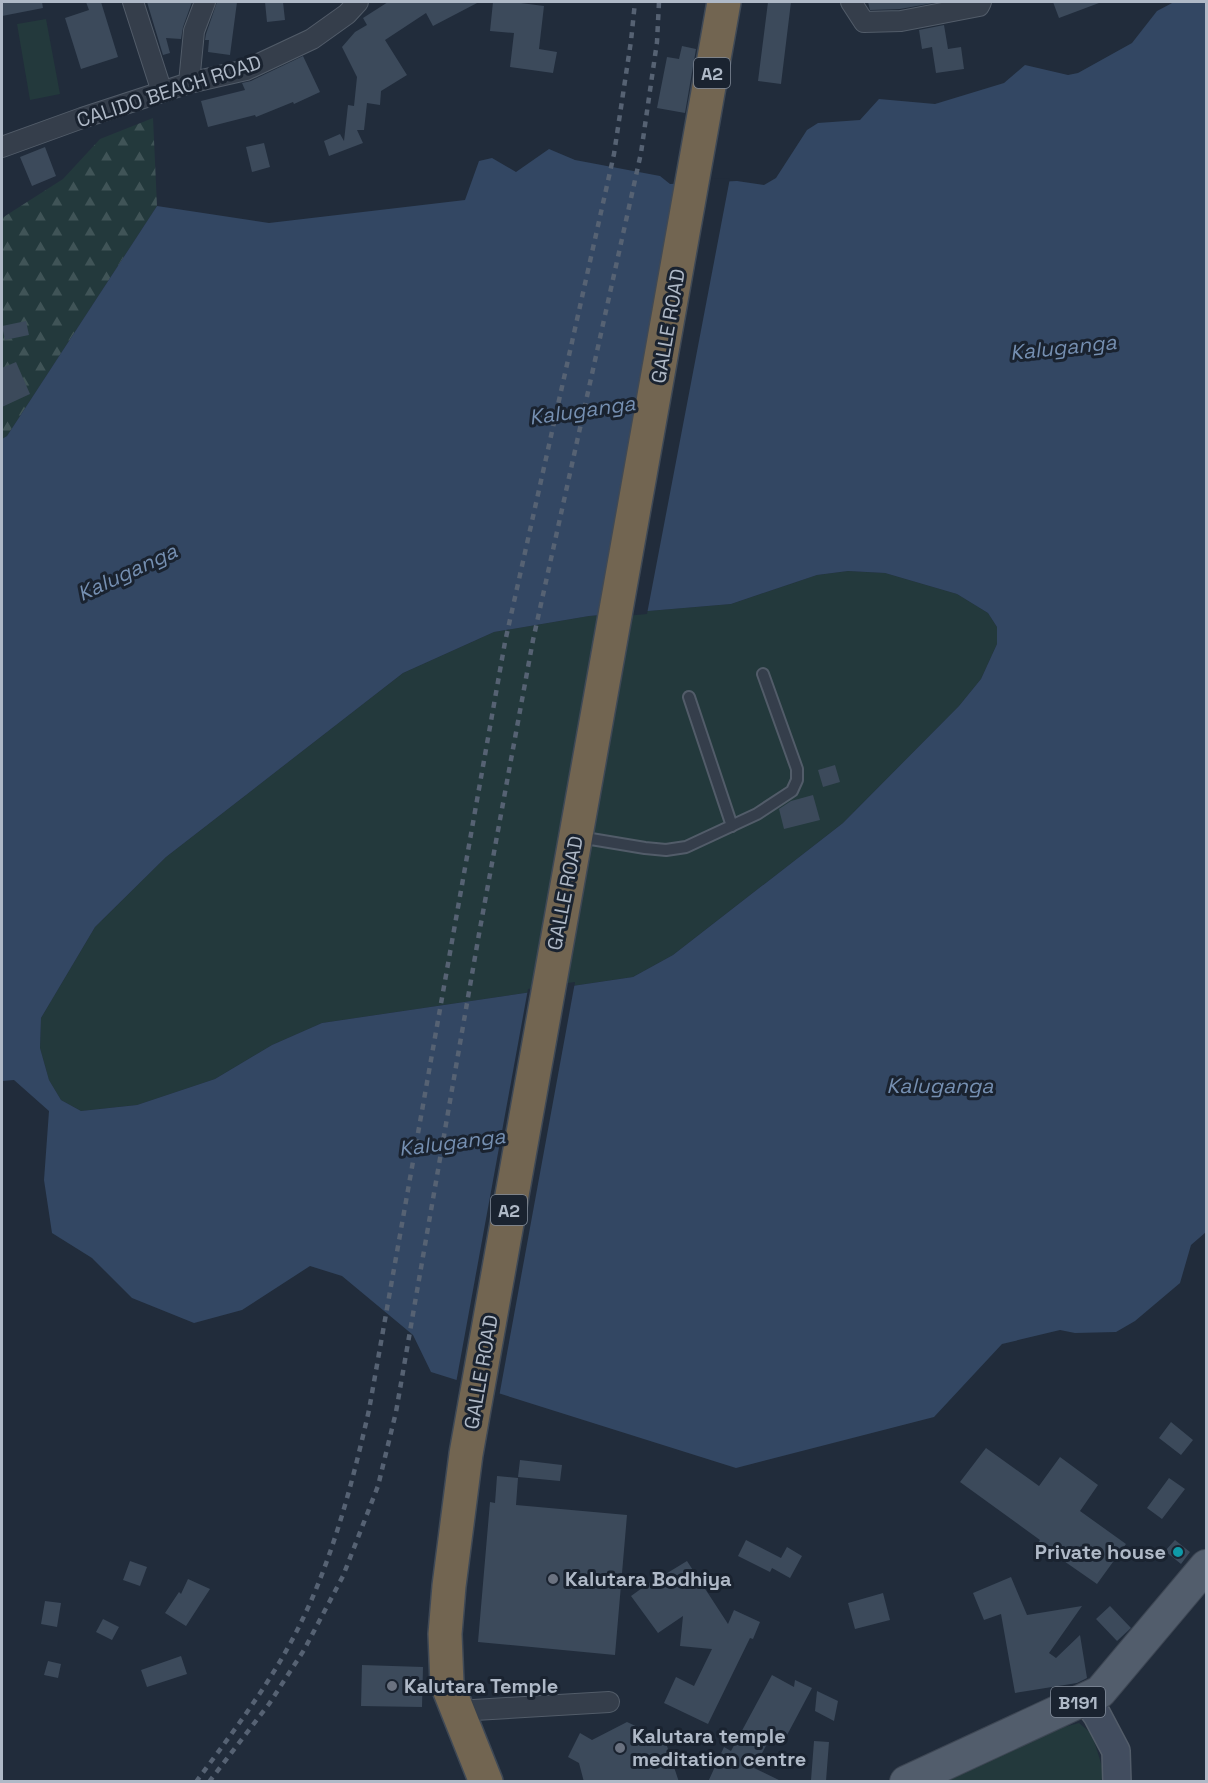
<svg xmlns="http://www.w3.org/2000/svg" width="1208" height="1783" viewBox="0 0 1208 1783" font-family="'Space Grotesk',sans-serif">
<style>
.green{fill:#23393c}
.forest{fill:url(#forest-firs)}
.water{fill:#334763;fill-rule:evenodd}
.pier{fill:#212c3b}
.building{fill:#3c4a5b}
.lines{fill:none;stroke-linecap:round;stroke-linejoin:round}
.lane-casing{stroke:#525c69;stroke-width:14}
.street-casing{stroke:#525c69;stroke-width:22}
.secondary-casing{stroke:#525c69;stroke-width:30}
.primary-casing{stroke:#3e4754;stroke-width:34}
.highway-casing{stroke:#3f4956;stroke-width:36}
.lane{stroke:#353e4b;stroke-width:10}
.street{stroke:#353e4b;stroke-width:20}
.secondary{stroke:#424d5f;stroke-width:27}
.primary{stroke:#525d6c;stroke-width:32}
.highway{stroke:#726551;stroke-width:33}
.rail{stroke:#566273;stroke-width:4.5;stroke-dasharray:6 6;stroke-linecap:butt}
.culture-dot{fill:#0f9aa8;stroke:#1a2330;stroke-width:2}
.worship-dot{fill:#6b7280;stroke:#1a2330;stroke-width:2}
.labels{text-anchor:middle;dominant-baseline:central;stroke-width:6;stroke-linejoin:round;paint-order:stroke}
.shield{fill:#1a2330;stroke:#828c9a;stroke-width:1.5}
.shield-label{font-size:18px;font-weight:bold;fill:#afb9c7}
.street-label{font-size:20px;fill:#afb9c7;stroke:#1a2330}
.poi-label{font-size:20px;font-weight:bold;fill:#afb9c7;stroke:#1a2330;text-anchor:start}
.water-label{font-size:21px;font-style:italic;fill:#758fb1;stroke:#1a2330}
</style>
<defs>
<pattern id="forest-firs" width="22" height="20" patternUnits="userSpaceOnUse" patternTransform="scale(1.5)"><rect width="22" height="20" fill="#23393c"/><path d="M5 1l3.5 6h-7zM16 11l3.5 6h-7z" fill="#405457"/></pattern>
</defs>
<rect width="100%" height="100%" fill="#212c3b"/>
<path class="green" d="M 46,19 L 60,94 L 30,100 L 17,24 Z
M 848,571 L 885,573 L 957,594 L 988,613 L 997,627 L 997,644 L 981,679 L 959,706 L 843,823 L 673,955 L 633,977 L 322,1023 L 272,1045 L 215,1079 L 137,1105 L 81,1111 L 61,1100 L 49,1080 L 40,1048 L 41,1018 L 95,927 L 166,857 L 403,673 L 494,632 L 589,616 L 731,604 L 817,575 Z
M 1079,1723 L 1092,1734 L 1104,1773 L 1101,1781 L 944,1782 L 1034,1735 Z"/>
<path class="forest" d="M 153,118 L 157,206 L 7,436 L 2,440 L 2,218 L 63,179 L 100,139 Z"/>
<path class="water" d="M 1174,2 L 1206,2 L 1206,1232 L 1191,1245 L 1180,1283 L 1135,1321 L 1116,1332 L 1075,1333 L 1060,1330 L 1002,1344 L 934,1417 L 736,1468 L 431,1372 L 413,1335 L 342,1276 L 310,1266 L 242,1310 L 194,1323 L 132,1298 L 92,1258 L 52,1233 L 44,1180 L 49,1111 L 14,1080 L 2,1081 L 2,439 L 7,436 L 157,206 L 269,223 L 465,200 L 479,161 L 492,158 L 516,172 L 549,149 L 575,160 L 660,176 L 670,184 L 737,181 L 764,185 L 776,178 L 807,130 L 818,123 L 860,120 L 879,99 L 935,104 L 1004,83 L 1025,65 L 1068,75 L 1078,73 L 1132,43 L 1157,11 ZM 848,571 L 885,573 L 957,594 L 988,613 L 997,627 L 997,644 L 981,679 L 959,706 L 843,823 L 673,955 L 633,977 L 322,1023 L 272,1045 L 215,1079 L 137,1105 L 81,1111 L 61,1100 L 49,1080 L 40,1048 L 41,1018 L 95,927 L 166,857 L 403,673 L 494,632 L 589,616 L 731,604 L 817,575 Z"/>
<path class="pier" d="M 730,178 L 647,614 L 604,618 L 688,180 Z
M 575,982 L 499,1397 L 456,1383 L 528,989 Z"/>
<path class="building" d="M 2,2 L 42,2 L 43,8 L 2,16 Z
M 86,2 L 101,2 L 118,57 L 81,69 L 65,18 L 89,10 Z
M 147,2 L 192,2 L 183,27 L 181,39 L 166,38 L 170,53 L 163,55 Z
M 217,2 L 237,2 L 230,55 L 208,52 L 209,40 L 205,40 L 206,34 Z
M 265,2 L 283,2 L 285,20 L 267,22 Z
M 388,2 L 479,2 L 433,26 L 426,13 L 385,40 L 407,75 L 381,91 L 380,105 L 367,103 L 364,130 L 357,130 L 363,143 L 329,156 L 324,141 L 340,134 L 344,141 L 348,105 L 354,106 L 357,77 L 342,47 L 355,32 L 367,25 L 363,18 Z
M 493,2 L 513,2 L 544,6 L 539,49 L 557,52 L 553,73 L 510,67 L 514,33 L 490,31 Z
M 768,2 L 791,2 L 781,84 L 758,81 Z
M 868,2 L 939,2 L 900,9 L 870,10 Z
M 1053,2 L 1099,2 L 1099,3 L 1059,18 Z
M 944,25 L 948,49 L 961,47 L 964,69 L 936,73 L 932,47 L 922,49 L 919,30 Z
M 682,46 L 696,49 L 685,113 L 657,108 L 667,57 L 679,59 Z
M 303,56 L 320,92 L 294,104 L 293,102 L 256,117 L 255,115 L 208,127 L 201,101 L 245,90 L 242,83 L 251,81 Z
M 264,143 L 270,167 L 252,172 L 246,147 Z
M 45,147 L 56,176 L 32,186 L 20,157 Z
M 26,321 L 29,335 L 5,340 L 2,326 Z
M 16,362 L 30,394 L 2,407 L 2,368 Z
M 835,765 L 840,782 L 823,787 L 818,770 Z
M 813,795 L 820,820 L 784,829 L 779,809 L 791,801 Z
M 1171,1422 L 1193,1440 L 1181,1455 L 1159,1438 Z
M 986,1448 L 1039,1486 L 1060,1457 L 1098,1485 L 1080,1511 L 1126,1544 L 1097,1584 L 1038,1543 L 1040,1540 L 960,1482 Z
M 520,1460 L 562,1465 L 560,1481 L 518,1477 Z
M 497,1476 L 518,1478 L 516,1505 L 627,1515 L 615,1655 L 478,1642 L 490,1502 L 495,1503 Z
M 1169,1478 L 1185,1489 L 1162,1519 L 1147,1508 Z
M 746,1540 L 781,1558 L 787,1547 L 802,1556 L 790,1578 L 772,1568 L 770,1572 L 738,1556 Z
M 1175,1540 L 1190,1552 L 1181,1564 L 1165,1551 Z
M 130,1561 L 147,1567 L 140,1586 L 123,1580 Z
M 687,1561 L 728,1624 L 734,1610 L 760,1622 L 753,1639 L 750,1638 L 708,1724 L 664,1703 L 676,1677 L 694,1686 L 712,1649 L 680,1646 L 683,1616 L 658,1633 L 631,1596 L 663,1573 L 664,1575 Z
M 1011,1577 L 1027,1615 L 1082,1606 L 1049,1653 L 1056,1658 L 1080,1635 L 1087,1678 L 1077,1683 L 1015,1693 L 1001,1614 L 984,1620 L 973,1593 Z
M 188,1579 L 210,1589 L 186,1626 L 165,1613 L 179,1592 L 181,1594 Z
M 883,1593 L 890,1620 L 855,1629 L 848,1603 Z
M 45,1601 L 61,1603 L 57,1627 L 41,1624 Z
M 1110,1606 L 1131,1628 L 1117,1641 L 1096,1619 Z
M 103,1619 L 119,1627 L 112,1640 L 96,1632 Z
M 181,1656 L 187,1674 L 147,1687 L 141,1670 Z
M 48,1661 L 61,1664 L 58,1678 L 44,1675 Z
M 362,1665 L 423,1667 L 422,1707 L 361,1706 Z
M 772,1675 L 794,1687 L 795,1680 L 812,1688 L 786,1737 L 774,1731 L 754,1768 L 783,1782 L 708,1782 L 724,1747 L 731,1751 Z
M 817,1691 L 838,1701 L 834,1721 L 815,1711 Z
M 627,1722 L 665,1740 L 679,1782 L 584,1782 L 579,1763 L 568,1757 L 580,1733 L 592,1740 Z
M 814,1741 L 829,1742 L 826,1781 L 811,1780 Z"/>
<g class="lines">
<g class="lane-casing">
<path id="lane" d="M 689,697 L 732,826
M 579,837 L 645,848 L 666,850 L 686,847 L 757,814 L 792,791 L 797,780 L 797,769 L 763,674"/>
</g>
<g class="street-casing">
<path id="street" d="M 133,2 L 162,92
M 851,2 L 864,22 L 901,21 L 979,6 L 981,2
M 189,83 L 194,31 L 205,2
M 2,147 L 82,118 L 189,83 L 246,70 L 312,39 L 347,14 L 358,2
M 457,1711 L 609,1702"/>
</g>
<g class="secondary-casing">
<path id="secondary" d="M 1085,1699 L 1097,1715 L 1116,1751 L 1117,1782"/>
</g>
<g class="primary-casing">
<path id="primary" d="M 906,1782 L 1100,1692 L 1206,1566"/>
</g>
<g class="highway-casing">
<path id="highway" d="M 486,1782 L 447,1684 L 445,1634 L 449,1586 L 466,1454 L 724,2"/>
</g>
<use href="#lane" class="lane"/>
<use href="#street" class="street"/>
<use href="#secondary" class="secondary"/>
<use href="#primary" class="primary"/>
<use href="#highway" class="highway"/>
<path class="rail" d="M 196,1782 C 229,1737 264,1692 291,1642 C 330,1570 351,1489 369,1410 L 505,642 L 614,154 L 631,41 L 635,2
M 209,1782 L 269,1704 L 304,1650 L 343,1576 L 378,1486 L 396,1412 L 479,934 L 533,640 L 641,153 L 657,42 L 659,2"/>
</g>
<circle class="culture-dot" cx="1178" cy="1552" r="6"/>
<g class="worship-dot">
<circle cx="553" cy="1579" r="6"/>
<circle cx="392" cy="1686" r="6"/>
<circle cx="620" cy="1748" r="6"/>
</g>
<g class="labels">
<g class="shield">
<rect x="694" y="58" width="36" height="30" rx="4.5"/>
<rect x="491" y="1195" width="36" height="30" rx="4.5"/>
<rect x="1051" y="1687" width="54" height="30" rx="4.5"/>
</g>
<g class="shield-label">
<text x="712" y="73">A2</text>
<text x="509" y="1210">A2</text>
<text x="1078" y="1702">B191</text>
</g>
<g class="street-label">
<text transform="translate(169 91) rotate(-18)">CALIDO BEACH ROAD</text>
<text transform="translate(668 326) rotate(-80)">GALLE ROAD</text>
<text transform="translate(565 893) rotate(-79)">GALLE ROAD</text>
<text transform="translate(481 1372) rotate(-80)">GALLE ROAD</text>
</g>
<g class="poi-label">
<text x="1166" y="1552" text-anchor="end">Private house</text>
<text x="565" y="1579">Kalutara Bodhiya</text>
<text x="404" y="1686">Kalutara Temple</text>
<text x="632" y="1736">Kalutara temple<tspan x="632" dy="23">meditation centre</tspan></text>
</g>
<g class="water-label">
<text transform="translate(1063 347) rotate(-6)">Kaluganga</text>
<text transform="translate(582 410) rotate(-8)">Kaluganga</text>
<text transform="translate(127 572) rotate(-25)">Kaluganga</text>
<text x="940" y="1085">Kaluganga</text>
<text transform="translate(452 1142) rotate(-7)">Kaluganga</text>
</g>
</g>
<rect width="1208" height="1783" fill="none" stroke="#afb9c7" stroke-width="6"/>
</svg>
